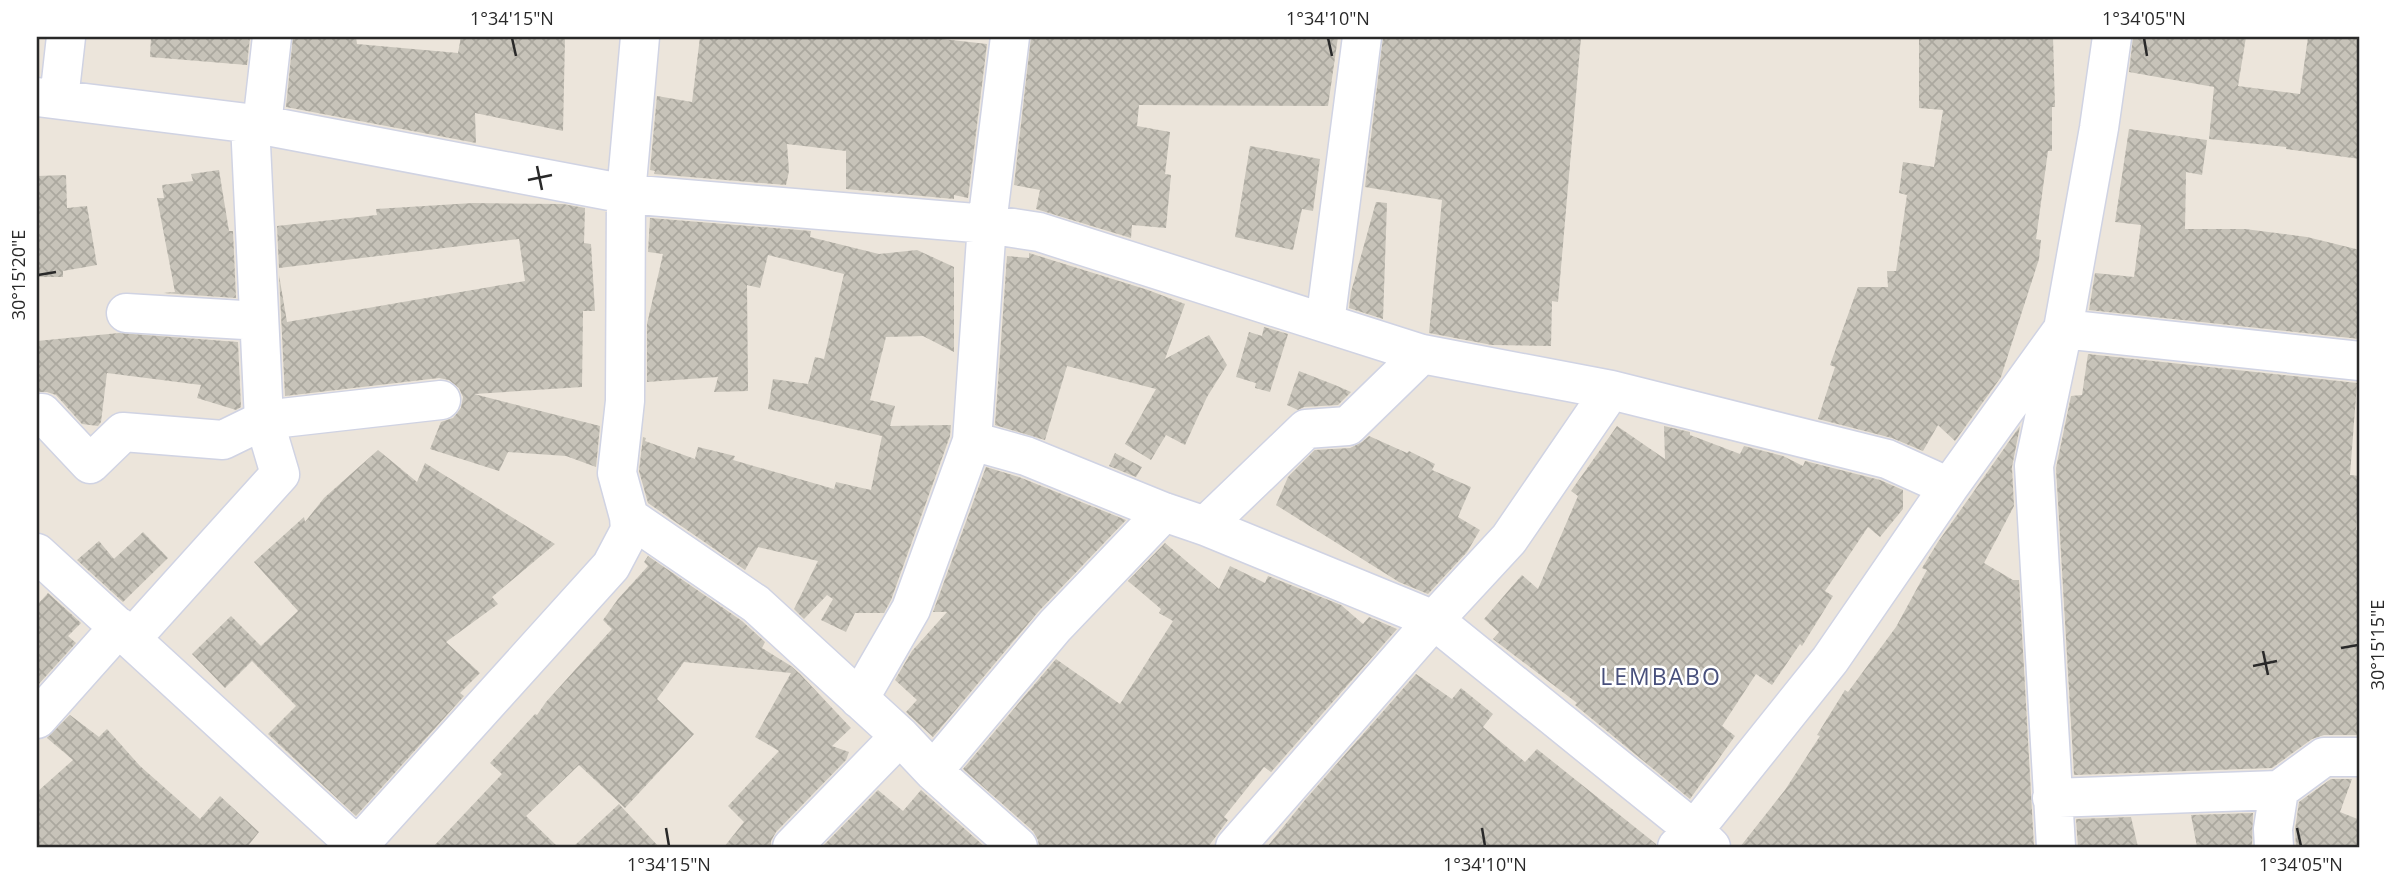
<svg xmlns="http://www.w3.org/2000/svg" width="2397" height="884" viewBox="0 0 2397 884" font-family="'Open Sans',sans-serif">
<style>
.building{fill:url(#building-cross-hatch)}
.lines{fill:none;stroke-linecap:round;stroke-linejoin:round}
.minor-casing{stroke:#d0d3e3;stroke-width:41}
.minor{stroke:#fff;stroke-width:38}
.ticks{fill:none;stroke:#292929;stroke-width:2.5}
.labels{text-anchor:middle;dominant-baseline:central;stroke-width:5;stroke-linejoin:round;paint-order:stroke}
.quarter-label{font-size:23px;letter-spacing:2px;fill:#48507c;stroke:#fff}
.neatline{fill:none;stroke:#292929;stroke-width:2.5}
.ticks-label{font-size:18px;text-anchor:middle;fill:#292929}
</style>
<defs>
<pattern id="building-cross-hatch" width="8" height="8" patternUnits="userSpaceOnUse" patternTransform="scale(1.75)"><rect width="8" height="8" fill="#c7c3b9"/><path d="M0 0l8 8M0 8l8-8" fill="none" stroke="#aba89f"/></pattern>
</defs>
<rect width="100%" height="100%" fill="#ece5db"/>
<path class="building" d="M 151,37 L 250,37 L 247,65 L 150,57 Z
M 293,37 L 356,37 L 357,44 L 458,53 L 461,37 L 565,37 L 563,131 L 475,113 L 476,143 L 286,107 Z
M 700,37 L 925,37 L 987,44 L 968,198 L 954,195 L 954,199 L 846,189 L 846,151 L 787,144 L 789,171 L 786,185 L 654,174 L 655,171 L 650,170 L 657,96 L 692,102 Z
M 1031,37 L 1338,37 L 1328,106 L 1139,105 L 1137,126 L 1170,132 L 1165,174 L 1171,175 L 1166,228 L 1132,225 L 1131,238 L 1036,209 L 1040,190 L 1014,185 Z
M 1383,37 L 1581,37 L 1558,302 L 1552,301 L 1551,346 L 1492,345 L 1429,333 L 1442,200 L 1365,187 Z
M 1919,37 L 2053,37 L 2055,107 L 2052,107 L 2052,151 L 2048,151 L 2036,239 L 2041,240 L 2039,259 L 2001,377 L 1955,441 L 1938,425 L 1923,451 L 1892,438 L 1818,419 L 1835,367 L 1830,365 L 1858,287 L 1888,287 L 1887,271 L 1896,271 L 1907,195 L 1899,193 L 1903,162 L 1934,167 L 1943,110 L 1919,108 Z
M 2133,37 L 2246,37 L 2238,86 L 2300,94 L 2308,37 L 2360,37 L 2360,159 L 2286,149 L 2286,147 L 2209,139 L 2214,87 L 2129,72 Z
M 2129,129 L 2207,140 L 2202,175 L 2186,172 L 2185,229 L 2245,229 L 2307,237 L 2360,250 L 2360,339 L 2089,310 L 2095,273 L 2134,277 L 2141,225 L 2115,222 Z
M 1250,146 L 1320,159 L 1313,211 L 1302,209 L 1293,250 L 1235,237 Z
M 219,170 L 229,231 L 233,231 L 236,298 L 163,293 L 175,292 L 157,198 L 164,198 L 162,185 L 193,181 L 191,174 Z
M 66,175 L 67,208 L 87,206 L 97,265 L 63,271 L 63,277 L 37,277 L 37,176 Z
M 1376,202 L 1387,203 L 1383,319 L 1349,308 L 1351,292 Z
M 473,203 L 563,204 L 585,208 L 584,243 L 591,244 L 595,311 L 583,311 L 582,387 L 474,394 L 600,426 L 596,467 L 566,456 L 508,452 L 499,471 L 430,449 L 441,422 L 453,418 L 461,408 L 463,397 L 459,388 L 449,380 L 439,378 L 285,396 L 279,275 L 287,322 L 525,281 L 519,239 L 279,268 L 277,226 L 377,215 L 376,209 Z
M 650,218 L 811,231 L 810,237 L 879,254 L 917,250 L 954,267 L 954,352 L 923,336 L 886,337 L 870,400 L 895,406 L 890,426 L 951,425 L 950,436 L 891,600 L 884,613 L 855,613 L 846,632 L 821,620 L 833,599 L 827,595 L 804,619 L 794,609 L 818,561 L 758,547 L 745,570 L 648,503 L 639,471 L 643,437 L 646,438 L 645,441 L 695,459 L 698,447 L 735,456 L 733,460 L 834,489 L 836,482 L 871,490 L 882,436 L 768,409 L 773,379 L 808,384 L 815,357 L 824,359 L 844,274 L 768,255 L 760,288 L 747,285 L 748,391 L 714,392 L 718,377 L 647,382 L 647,324 L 663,254 L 648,252 Z
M 1029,253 L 1148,290 L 1185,304 L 1165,359 L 1209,335 L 1227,365 L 1207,397 L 1185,445 L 1166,435 L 1151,460 L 1125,444 L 1156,389 L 1067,366 L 1045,440 L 995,425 L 1007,256 L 1029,258 Z
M 1264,327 L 1288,334 L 1270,392 L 1255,388 L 1256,383 L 1236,377 L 1249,332 L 1262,336 Z
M 119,333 L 238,342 L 241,407 L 236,410 L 197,398 L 201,385 L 107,373 L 101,422 L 98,426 L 82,424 L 56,395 L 47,392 L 37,392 L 37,341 Z
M 2088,354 L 2357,383 L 2350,475 L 2360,476 L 2356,530 L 2360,531 L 2360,735 L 2324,735 L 2312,739 L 2272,768 L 2074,775 L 2056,468 L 2071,396 L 2082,395 Z
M 1299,371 L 1335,385 L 1351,392 L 1338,405 L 1304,407 L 1298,410 L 1287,405 Z
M 1617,426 L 1665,459 L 1664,426 L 1690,432 L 1690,435 L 1740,454 L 1744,446 L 1783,456 L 1803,466 L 1805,461 L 1880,480 L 1903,490 L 1903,509 L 1880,537 L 1868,527 L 1825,591 L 1833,596 L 1802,646 L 1800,644 L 1772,685 L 1756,674 L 1722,726 L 1735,736 L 1690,799 L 1575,705 L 1577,703 L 1493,639 L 1499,632 L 1484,619 L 1522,575 L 1538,589 L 1578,496 L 1571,491 Z
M 2020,426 L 2012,467 L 2014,506 L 1984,563 L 2013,580 L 2019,580 L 2034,847 L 1740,847 L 1785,790 L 1820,736 L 1817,735 L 1845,690 L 1848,692 L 1896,627 L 1927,570 L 1922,568 L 1938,542 Z
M 1369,436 L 1407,453 L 1409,451 L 1435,464 L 1432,470 L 1471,487 L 1458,517 L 1480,530 L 1467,552 L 1428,594 L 1399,582 L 1276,505 L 1288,477 L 1315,450 L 1350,448 L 1362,442 Z
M 378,450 L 417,482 L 425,463 L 555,544 L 492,597 L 498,604 L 446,642 L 480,673 L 460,693 L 464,696 L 356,816 L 268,734 L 296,706 L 252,661 L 225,688 L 192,654 L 231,616 L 261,646 L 298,611 L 254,562 L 304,517 L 305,522 L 324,498 Z
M 1115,453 L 1142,467 L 1136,477 L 1109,466 Z
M 986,467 L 1019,477 L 1126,520 L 1038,612 L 933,737 L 906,712 L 917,700 L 895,680 L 912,651 L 947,612 L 933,612 Z
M 143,532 L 168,558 L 123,602 L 77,560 L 99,541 L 114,559 Z
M 1165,543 L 1219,589 L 1230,566 L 1265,583 L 1268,576 L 1341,605 L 1363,624 L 1369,617 L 1397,629 L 1271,772 L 1264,767 L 1224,817 L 1228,820 L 1208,847 L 1039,847 L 1038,840 L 1033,831 L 963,769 L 1056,659 L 1120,704 L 1173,621 L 1159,613 L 1161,609 L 1128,581 Z
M 648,556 L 742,621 L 765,642 L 762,648 L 791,666 L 800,674 L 851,728 L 832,746 L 849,752 L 846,760 L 776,832 L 771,841 L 771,847 L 724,847 L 744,822 L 728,806 L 779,751 L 755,737 L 791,673 L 684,662 L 657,699 L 694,734 L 625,808 L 579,765 L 526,816 L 558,847 L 433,847 L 502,774 L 490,763 L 535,714 L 537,715 L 546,702 L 612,629 L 603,620 L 618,599 L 648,566 L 644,562 Z
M 48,593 L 81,623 L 68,636 L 76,643 L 37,686 L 37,605 Z
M 1416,674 L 1452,699 L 1461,688 L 1493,714 L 1483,727 L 1525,762 L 1537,749 L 1656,844 L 1656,847 L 1267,847 L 1305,800 Z
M 70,715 L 99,737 L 107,729 L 140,766 L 200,819 L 220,796 L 259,832 L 247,847 L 37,847 L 37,792 L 73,760 L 47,738 Z
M 2331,779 L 2352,779 L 2340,812 L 2360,820 L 2360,847 L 2296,847 L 2295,830 L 2299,802 Z
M 878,790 L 903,811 L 921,790 L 985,847 L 822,847 Z
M 619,804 L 659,847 L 573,847 Z
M 2253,813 L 2252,847 L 2197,847 L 2191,815 Z
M 2131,817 L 2138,847 L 2078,847 L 2076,819 Z"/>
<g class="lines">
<g class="minor-casing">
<path id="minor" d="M 37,97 L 262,125 L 626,194 L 987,224 L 1039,232 L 1422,354 L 1611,390 L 1887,459 L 1949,487
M 59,99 L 66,37
M 262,125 L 272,37
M 126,313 L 259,321
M 1325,323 L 1362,37
M 37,419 L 42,413 L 90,464 L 123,432 L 223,440 L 264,420 L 441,400
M 972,441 L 1026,456 L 1164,512 L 1205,526 L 1434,620 L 1694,830 L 1711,847
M 629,517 L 756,604 L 900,736 L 933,771 L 1018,847
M 1205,526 L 1306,429 L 1348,426 L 1422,354
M 37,553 L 358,847
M 131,639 L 280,474 L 264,420 L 250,123
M 859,699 L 911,609 L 972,441 L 987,224 L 1010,37
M 37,719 L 119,627
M 933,771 L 1055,626 L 1164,512
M 2052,798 L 2279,790 L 2324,757 L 2360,757
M 357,847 L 611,566 L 630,530 L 629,517 L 617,473 L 625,401 L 626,194 L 640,37
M 792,847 L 900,736
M 1235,847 L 1434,620 L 1509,539 L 1611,390
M 1677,847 L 1694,830 L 1830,660 L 1949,487 L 2063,329 L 2099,128 L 2112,37
M 2056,847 L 2034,466 L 2063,329 L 2360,361
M 2274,847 L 2273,829 L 2279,790"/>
</g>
<use href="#minor" class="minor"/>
</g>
<path class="ticks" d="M 512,38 L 516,56M 1328,38 L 1332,56M 2144,38 L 2147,56M 537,166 L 542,190M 528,180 L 552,175M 38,275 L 56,272M 2341,648 L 2358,645M 2263,651 L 2268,675M 2253,666 L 2277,661M 666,828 L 669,846M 1482,828 L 1485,846M 2297,828 L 2301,846"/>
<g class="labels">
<g class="quarter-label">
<text x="1661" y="676">LEMBABO</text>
</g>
</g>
<rect width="2397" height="884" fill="none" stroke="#ffffff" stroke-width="77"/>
<rect x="38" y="38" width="2320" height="808" class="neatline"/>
<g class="ticks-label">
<text x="512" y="25">1°34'15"N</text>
<text x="1328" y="25">1°34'10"N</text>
<text x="2144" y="25">1°34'05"N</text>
<text transform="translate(19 275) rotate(-90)" y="6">30°15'20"E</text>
<text transform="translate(2378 645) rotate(-90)" y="6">30°15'15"E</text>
<text x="669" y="871">1°34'15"N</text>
<text x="1485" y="871">1°34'10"N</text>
<text x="2301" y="871">1°34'05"N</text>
</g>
</svg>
